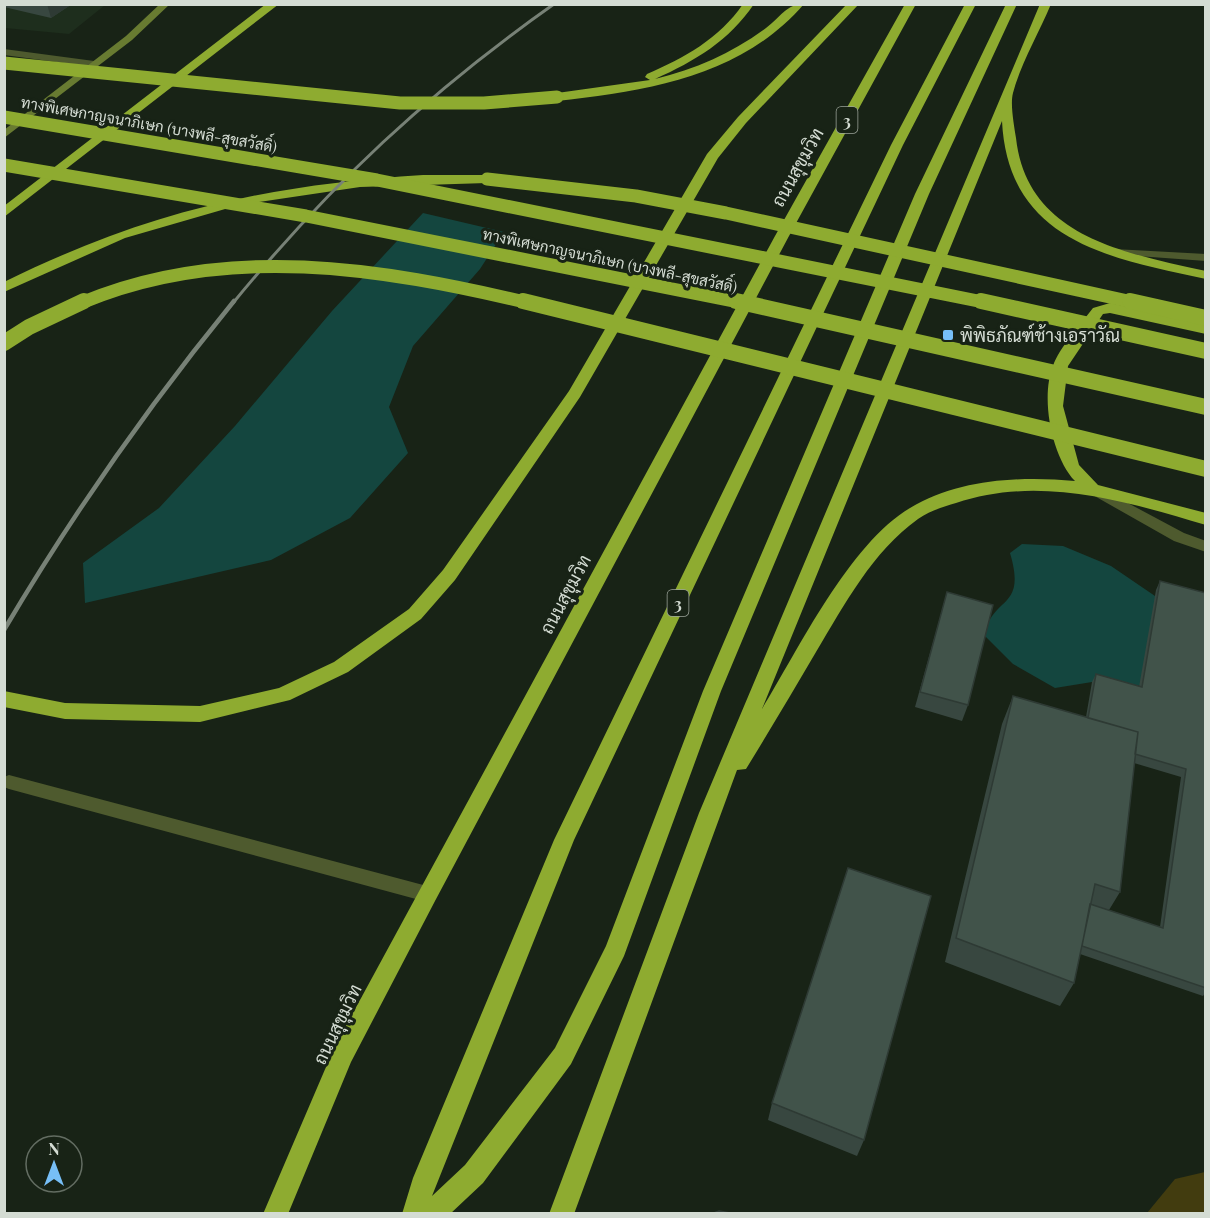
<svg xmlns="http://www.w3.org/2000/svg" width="1210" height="1218" viewBox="0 0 1210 1218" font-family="'Playfair Display',Sarabun,serif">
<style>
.built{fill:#1e2e1d}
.green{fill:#423c0f}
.water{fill:#14463f}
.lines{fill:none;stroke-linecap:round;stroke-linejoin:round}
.lane{fill:#4e5a2e;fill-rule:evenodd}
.street{fill:#4e5a2e;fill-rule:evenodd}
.secondary{fill:#687b31;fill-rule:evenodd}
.highway{fill:#8eab30;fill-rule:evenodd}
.rail-far1{stroke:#778176;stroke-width:3}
.rail{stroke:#778176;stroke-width:4.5}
.highway-bridge-far1{stroke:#8eab30;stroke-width:13}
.highway-bridge{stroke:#8eab30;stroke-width:16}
.wall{fill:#384740;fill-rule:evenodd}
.shaded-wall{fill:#2e3a34}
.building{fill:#41534a;stroke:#2e3a34;stroke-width:1.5}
.poi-dot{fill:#77bff7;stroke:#182316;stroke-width:2}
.labels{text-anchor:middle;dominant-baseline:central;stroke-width:6;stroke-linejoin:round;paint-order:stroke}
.far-street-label{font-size:15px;fill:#d4dcd3;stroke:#182316}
.shield{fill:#182316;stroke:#9ca49a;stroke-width:1.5}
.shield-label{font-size:16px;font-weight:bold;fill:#d4dcd3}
.street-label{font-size:18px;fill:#d4dcd3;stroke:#182316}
.poi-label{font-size:18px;fill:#d4dcd3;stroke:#182316;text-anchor:start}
</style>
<rect width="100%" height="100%" fill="#182316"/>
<path class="built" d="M 4,5 L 105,5 L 69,34 L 5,28 Z"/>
<path class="green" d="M 1205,1172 L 1205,1213 L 1147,1213 L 1175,1179 Z"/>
<path class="water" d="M 423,213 L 504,232 L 480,269 L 413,346 L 389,407 L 408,453 L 350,518 L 271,560 L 85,603 L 83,563 L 159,508 L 235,426 L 332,311 Z
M 1022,544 L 1063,546 L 1111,566 L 1155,596 L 1205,691 L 1092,682 L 1055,688 L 1013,664 L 984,635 C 993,595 1027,610 1010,553 Z"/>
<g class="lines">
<path class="lane" d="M 9,775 L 427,886 L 433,888 L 436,894 L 433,900 L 427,902 L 9,789 L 4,787 L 4,777 Z"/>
<path class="street" d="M 4,49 L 94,61 L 99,64 L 94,67 L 4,55 Z
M 1114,249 L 1206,254 L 1206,261 L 1110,254 L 1108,252 Z
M 1096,486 L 1184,533 L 1206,541 L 1206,552 L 1174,541 L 1091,494 L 1089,491 Z"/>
<path class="secondary" d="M 160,4 L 170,4 L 132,40 L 4,138 L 4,130 L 126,36 Z"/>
<path class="highway" d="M 266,4 L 279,4 L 4,217 L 4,206 Z
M 743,4 L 754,4 C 729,41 695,61 655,79 C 696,69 732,53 766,28 C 780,18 786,4 804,4 C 741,77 647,91 557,101 L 551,97 L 557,93 L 650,80 L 645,77 L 647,74 C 684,58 719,39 743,4 Z
M 847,4 L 859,4 L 746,123 L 718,158 L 580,397 L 455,580 L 421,619 L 348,672 L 290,700 L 200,722 L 65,719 L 4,707 L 4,691 L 65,703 L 200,706 L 279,688 L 334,662 L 409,609 L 443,570 L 569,391 L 707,154 L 738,117 Z
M 905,4 L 916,4 L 789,236 L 435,901 L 351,1062 L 288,1214 L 263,1214 L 335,1046 L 775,236 Z
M 965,4 L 976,4 L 903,145 L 574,840 L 432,1196 L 465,1165 L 555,1048 L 606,946 L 703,691 L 915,194 L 1006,4 L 1017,4 L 929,194 L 721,691 L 624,956 L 571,1064 L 483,1183 L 450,1214 L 402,1214 L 413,1178 L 554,840 L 891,145 Z
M 1040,4 L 1051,4 C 1039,33 1021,63 1013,93 C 1010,104 1014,125 1016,138 C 1027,237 1125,253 1206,271 L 1206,279 C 1108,258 1008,241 1002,121 L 762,709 C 798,650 850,543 910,508 C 959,479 1020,476 1075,481 C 1052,457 1040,398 1053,366 C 1059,348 1081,324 1093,308 L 1110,303 L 1206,324 L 1206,334 L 1110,313 L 1103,314 L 1068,366 L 1063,406 L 1079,465 L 1098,485 L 1206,513 L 1206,525 C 1125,501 1039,475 956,503 C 943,507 929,511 918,519 C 872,552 845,604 816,652 C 793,691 770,730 746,769 L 737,770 L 574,1214 L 549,1214 L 699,813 Z
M 423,175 L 487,175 L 494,179 L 487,183 L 360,187 L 239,205 L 125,238 L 4,292 L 4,282 C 146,212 266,185 423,175 Z"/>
<path class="rail-far1" d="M 233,303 C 330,185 429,92 554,4"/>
<path class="rail" d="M 4,630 C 72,515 149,405 234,301"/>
<path class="highway-bridge-far1" d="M 4,63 L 400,103 L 484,103 L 557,97
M 4,117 L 377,180 L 988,303
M 4,165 L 306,216 L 743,303
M 487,179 L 636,196 L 726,213 L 1137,303
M 81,303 C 226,242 381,268 529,303"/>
<path class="highway-bridge" d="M 523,301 L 1206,469
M 736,301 L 1206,407
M 981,301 L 1206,351
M 1130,301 L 1206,318
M 4,343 L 29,327 L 84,301"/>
</g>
<path class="wall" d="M 4,4 L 72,4 L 51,18 L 4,7 Z
M 1160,581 L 1206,593 L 1206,992 L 1203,996 L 1080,954 L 1074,983 L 1060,1006 L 945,962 L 1002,724 L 1013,696 L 1086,717 L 1092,682 L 1096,674 L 1139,687 L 1156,590 ZM 1134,763 L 1181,777 L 1160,927 L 1109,910 L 1120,892 Z
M 947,592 L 968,705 L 962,721 L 915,707 Z
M 772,1103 L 864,1140 L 857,1156 L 768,1120 Z"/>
<path class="shaded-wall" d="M 47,4 L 72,4 L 51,18 Z"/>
<path class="building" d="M 1160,581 L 1206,593 L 1206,988 L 1082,946 L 1090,904 L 1163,928 L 1186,769 L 1135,754 L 1138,732 L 1088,718 L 1096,674 L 1142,687 Z
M 947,592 L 993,605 L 968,705 L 920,692 Z
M 1013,696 L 1138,732 L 1120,892 L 1095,884 L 1074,983 L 956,938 Z
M 848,868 L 931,896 L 864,1140 L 772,1103 Z
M 719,1211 L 730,1213 L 731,1214 L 711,1214 Z"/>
<rect class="poi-dot" x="942" y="329" width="12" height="12" rx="3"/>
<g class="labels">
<g class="far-street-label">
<text transform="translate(149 124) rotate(10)">ทางพิเศษกาญจนาภิเษก (บางพลี-สุขสวัสดิ์)</text>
<text transform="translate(610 260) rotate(12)">ทางพิเศษกาญจนาภิเษก (บางพลี-สุขสวัสดิ์)</text>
</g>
<g class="shield">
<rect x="836.5" y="107" width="21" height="26" rx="4.5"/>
<rect x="667.5" y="590" width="21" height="26" rx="4.5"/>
</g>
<g class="shield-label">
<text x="847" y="120">3</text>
<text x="678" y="603">3</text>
</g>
<g class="street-label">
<text transform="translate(797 167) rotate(-61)">ถนนสุขุมวิท</text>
<text transform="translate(565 594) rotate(-62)">ถนนสุขุมวิท</text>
<text transform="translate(337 1024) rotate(-64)">ถนนสุขุมวิท</text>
</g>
<g class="poi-label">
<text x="960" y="335">พิพิธภัณฑ์ช้างเอราวัณ</text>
</g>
</g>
<rect width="1210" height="1218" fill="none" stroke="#d4dcd3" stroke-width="12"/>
<g transform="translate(54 1164)"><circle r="28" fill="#182316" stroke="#636d62" stroke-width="1.5"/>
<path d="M0-4.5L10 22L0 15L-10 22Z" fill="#77bff7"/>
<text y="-9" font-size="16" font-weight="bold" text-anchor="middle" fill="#d4dcd3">N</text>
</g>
</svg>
